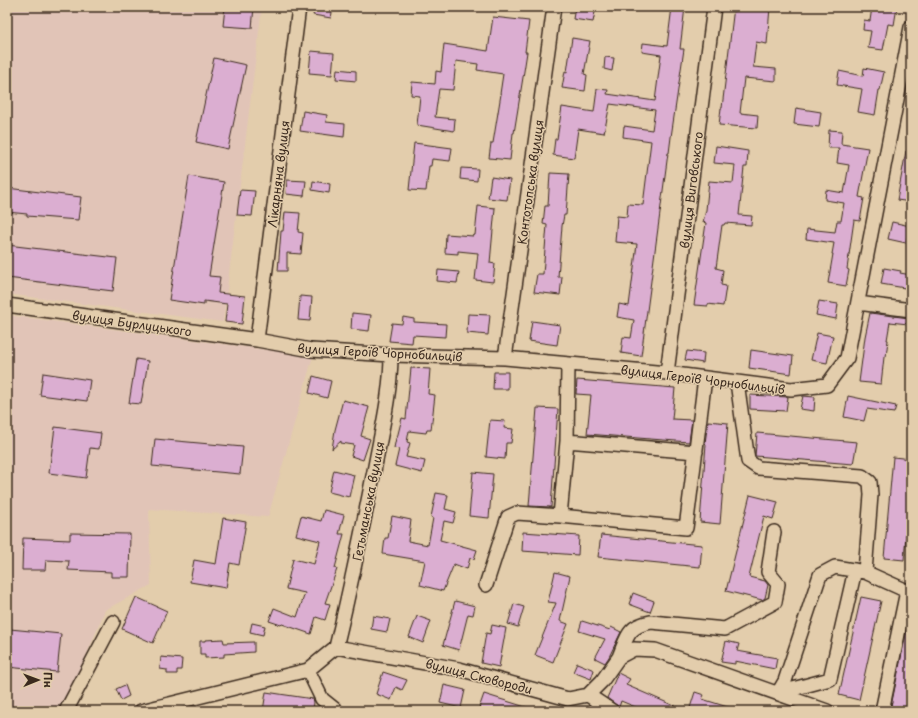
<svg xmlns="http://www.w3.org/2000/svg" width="918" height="718" viewBox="0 0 918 718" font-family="'Playpen Sans',sans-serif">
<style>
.built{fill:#e1c4b7}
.building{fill:#dbaed1;stroke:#3b2a1e}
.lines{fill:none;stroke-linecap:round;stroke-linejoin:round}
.minor-casing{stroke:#3b2a1e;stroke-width:16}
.minor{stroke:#e3cdac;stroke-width:13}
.labels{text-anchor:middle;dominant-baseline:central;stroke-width:3;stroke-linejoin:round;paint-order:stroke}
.street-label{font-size:12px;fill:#3b2a1e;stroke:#e3cdac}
</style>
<rect width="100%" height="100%" fill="#e3cdac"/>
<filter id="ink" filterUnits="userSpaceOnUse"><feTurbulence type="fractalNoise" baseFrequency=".025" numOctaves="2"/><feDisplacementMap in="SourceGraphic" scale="8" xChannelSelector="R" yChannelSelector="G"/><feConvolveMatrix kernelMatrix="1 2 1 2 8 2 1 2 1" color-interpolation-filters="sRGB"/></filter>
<g filter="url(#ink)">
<path class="built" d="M 7,7 L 262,7 L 223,322 L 7,294 Z
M 7,315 L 313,356 L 268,517 L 149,509 L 151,585 L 105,610 L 64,711 L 7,708 Z"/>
<path class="building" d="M 225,7 L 254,7 L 252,28 L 223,26 Z
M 315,7 L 333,7 L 331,18 L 313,15 Z
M 575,7 L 596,7 L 593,22 L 573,19 Z
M 672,7 L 685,7 L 680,49 L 684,49 L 671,137 L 669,153 L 668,153 L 641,356 L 621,353 L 623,337 L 631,338 L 634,320 L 617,317 L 619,304 L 629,306 L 637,244 L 615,242 L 617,216 L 627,217 L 628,204 L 643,205 L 651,141 L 623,137 L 624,126 L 652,130 L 655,110 L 610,104 L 604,133 L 578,129 L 574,158 L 553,155 L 555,139 L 557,139 L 562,107 L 594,112 L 597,89 L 608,90 L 607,94 L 655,101 L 661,55 L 642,52 L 643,43 L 667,46 Z
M 734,7 L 770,7 L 767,44 L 756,42 L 753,67 L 776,69 L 776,81 L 744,78 L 740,113 L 758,115 L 757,128 L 719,125 L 721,108 L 722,108 Z
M 872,7 L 897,7 L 894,25 L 888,24 L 883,50 L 868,48 L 871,31 L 863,30 L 864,20 L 870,21 Z
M 493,17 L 529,21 L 525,52 L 527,52 L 525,65 L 514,133 L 513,133 L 510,160 L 489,158 L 491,143 L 493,143 L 501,94 L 500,94 L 503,74 L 477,70 L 478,64 L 456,61 L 453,90 L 439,89 L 435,117 L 455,119 L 454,131 L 417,125 L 420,96 L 411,95 L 412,82 L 435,84 L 436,71 L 441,72 L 444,44 L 488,51 Z
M 572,38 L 590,41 L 584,74 L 587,75 L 585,91 L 562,88 L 565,71 L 567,72 Z
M 311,51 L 334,53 L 332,75 L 309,73 Z
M 605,57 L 614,58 L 612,71 L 604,69 Z
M 214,58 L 246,65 L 228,149 L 196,142 Z
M 864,68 L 884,72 L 880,90 L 879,90 L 875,115 L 858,112 L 862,89 L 837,85 L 839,71 L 863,76 Z
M 337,69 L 356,71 L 356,81 L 336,79 Z
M 796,108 L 821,112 L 819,127 L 794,124 Z
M 303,111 L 327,115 L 326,122 L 345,124 L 344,137 L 300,131 Z
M 829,130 L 842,131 L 841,144 L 868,148 L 859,197 L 864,198 L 860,221 L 854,220 L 847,269 L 849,270 L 846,286 L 828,283 L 833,254 L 832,254 L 834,243 L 806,239 L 807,229 L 835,232 L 837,221 L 841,221 L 844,203 L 825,200 L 826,190 L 844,193 L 849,165 L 837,163 L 839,148 L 828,148 Z
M 414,143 L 452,148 L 450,161 L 432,159 L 431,166 L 429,166 L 426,191 L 409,190 Z
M 716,146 L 748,151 L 747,167 L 744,167 L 739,215 L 752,216 L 751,225 L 725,223 L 724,225 L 722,225 L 716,268 L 723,270 L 721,285 L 726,286 L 723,306 L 708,304 L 708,306 L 694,305 L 706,223 L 703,222 L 706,210 L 709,181 L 733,183 L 735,165 L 714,163 Z
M 906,151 L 911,152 L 911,202 L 897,200 Z
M 461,168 L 478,169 L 477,181 L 460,179 Z
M 550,173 L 569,174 L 566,215 L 564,215 L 562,226 L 558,277 L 562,277 L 560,295 L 534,292 L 537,274 L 543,274 L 547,225 L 543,224 L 545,206 L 548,206 Z
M 189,176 L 224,182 L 209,276 L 220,277 L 218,293 L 245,296 L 242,324 L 225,322 L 227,304 L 204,301 L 204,305 L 169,300 Z
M 491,177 L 510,180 L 507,200 L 488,198 Z
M 287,180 L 306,181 L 304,196 L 286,194 Z
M 313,181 L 330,184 L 329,193 L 312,190 Z
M 7,188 L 81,197 L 78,220 L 27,216 L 27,214 L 7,212 Z
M 240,190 L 255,191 L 252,216 L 237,215 Z
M 478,206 L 495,208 L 490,263 L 495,264 L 493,282 L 475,280 L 478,253 L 458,251 L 458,254 L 445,253 L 446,234 L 473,236 L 473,235 L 475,235 Z
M 285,212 L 300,213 L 298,232 L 303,233 L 301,254 L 287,253 L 287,271 L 278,271 L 281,231 L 283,231 Z
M 892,222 L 910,226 L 906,243 L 888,239 Z
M 7,245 L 117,258 L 113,291 L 7,278 Z
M 884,268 L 901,271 L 900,273 L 911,275 L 911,289 L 881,284 Z
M 438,270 L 459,272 L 457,283 L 437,281 Z
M 300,296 L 312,297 L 310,321 L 298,320 Z
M 819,301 L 838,304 L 836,319 L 816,315 Z
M 352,313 L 371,315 L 369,331 L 351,329 Z
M 870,313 L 909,318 L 908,324 L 890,322 L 887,340 L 888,340 L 886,357 L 884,357 L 881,384 L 859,382 L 865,337 Z
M 468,314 L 490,315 L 488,335 L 467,333 Z
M 403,317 L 414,319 L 414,322 L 446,324 L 445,337 L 413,335 L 412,343 L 389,341 L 392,323 L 402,324 Z
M 532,321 L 560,325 L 557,345 L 529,341 Z
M 817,333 L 833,336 L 827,363 L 811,360 Z
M 751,350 L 793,356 L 791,374 L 749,368 Z
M 687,351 L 704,353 L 703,363 L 685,360 Z
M 136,359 L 148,361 L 141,404 L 129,403 Z
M 411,368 L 430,369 L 428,394 L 435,395 L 431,430 L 427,430 L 426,433 L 409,431 L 407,442 L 410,443 L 406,457 L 425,461 L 422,473 L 395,466 L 399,449 L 394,448 L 396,438 L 397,438 L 402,418 L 406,419 Z
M 494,372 L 508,372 L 508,389 L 493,389 Z
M 43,373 L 90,380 L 87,401 L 40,395 Z
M 313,376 L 331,381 L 327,398 L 309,393 Z
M 577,380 L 675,388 L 672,419 L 692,420 L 689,442 L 587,434 L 591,395 L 576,394 Z
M 750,395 L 788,397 L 786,411 L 750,409 Z
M 803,396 L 815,397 L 814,411 L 800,409 Z
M 848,396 L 896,406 L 894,413 L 867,409 L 864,421 L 844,417 Z
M 343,400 L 369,407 L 361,436 L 370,439 L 363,460 L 351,456 L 354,445 L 341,443 L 341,441 L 332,449 L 335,430 Z
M 537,408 L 558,409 L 551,507 L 529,506 Z
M 490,420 L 505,421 L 504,428 L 513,429 L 511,443 L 506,443 L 505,459 L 486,457 Z
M 708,421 L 728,423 L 720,524 L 700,522 L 706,444 L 705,443 Z
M 55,427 L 101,433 L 99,449 L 90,448 L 86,478 L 49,473 Z
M 757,433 L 857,442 L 853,464 L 755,456 Z
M 155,439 L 243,447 L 240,474 L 152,466 Z
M 893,457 L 911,459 L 911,474 L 904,560 L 884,558 Z
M 334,470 L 354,475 L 349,497 L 329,492 Z
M 473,472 L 493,474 L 489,518 L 469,516 Z
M 436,493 L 448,495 L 445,509 L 456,512 L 453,523 L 444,521 L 440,540 L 477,550 L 474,559 L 470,558 L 467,569 L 454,564 L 443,591 L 420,585 L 425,561 L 383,554 L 385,538 L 388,538 L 392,516 L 411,520 L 408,541 L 428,545 L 433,518 L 431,517 Z
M 750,495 L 778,502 L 773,519 L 764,516 L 749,577 L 765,581 L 768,585 L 765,598 L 762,600 L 726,591 Z
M 324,510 L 344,515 L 339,534 L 344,534 L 335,568 L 337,569 L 325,603 L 330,604 L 325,620 L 316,617 L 311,634 L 282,624 L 281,625 L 269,621 L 274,608 L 297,617 L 305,593 L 286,589 L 293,559 L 314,564 L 320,541 L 296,535 L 301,516 L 321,521 Z
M 223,518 L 246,522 L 239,565 L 230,563 L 226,588 L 190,582 L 194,560 L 216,564 Z
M 523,532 L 579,536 L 578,555 L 522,551 Z
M 70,533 L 130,534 L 129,577 L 111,577 L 111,572 L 68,570 L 69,561 L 46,560 L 45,570 L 22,570 L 23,538 L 70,540 Z
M 601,535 L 702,545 L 700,567 L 598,557 Z
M 555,572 L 570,576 L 560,621 L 568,624 L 553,662 L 535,655 L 556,603 L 548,602 Z
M 633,593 L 654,601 L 650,612 L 629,604 Z
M 136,597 L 167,611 L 153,643 L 122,629 Z
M 861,597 L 881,601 L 859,700 L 839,695 Z
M 455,601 L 475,606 L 473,615 L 468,614 L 459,650 L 443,645 Z
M 514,604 L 524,607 L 518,627 L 508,624 Z
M 373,616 L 390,619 L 387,632 L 371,629 Z
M 417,616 L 431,621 L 423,643 L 409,637 Z
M 582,621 L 610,630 L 611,627 L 621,632 L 609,657 L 605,663 L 595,658 L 605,639 L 579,631 Z
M 252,623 L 265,626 L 263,635 L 250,632 Z
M 908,624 L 911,624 L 911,687 L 906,711 L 890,711 Z
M 492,625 L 506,628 L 499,667 L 481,663 L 486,633 L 490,634 Z
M 10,629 L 61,634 L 57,672 L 7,667 Z
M 223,639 L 224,643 L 254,642 L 254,652 L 224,654 L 224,657 L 205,658 L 205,654 L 200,654 L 200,641 L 205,641 L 205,640 Z
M 726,641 L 739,644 L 737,651 L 777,658 L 775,669 L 735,661 L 735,664 L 721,662 Z
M 161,657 L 182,659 L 181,670 L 177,670 L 177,674 L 167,674 L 167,670 L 160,669 Z
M 577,663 L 594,670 L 591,679 L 573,672 Z
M 383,672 L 407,680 L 402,690 L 396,687 L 391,700 L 376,694 Z
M 618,673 L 630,679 L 626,685 L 686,711 L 645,711 L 621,701 L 619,707 L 607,698 Z
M 125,685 L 129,696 L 121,700 L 116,689 Z
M 444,685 L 465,690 L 461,708 L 440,703 Z
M 266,692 L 313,699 L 314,702 L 313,711 L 263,711 Z
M 695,692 L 704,695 L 702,699 L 734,709 L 734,711 L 689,711 Z
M 484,694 L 532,709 L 532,711 L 478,711 Z"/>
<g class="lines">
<g class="minor-casing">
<path id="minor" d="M 858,303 L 911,310
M 7,305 L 257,340 L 311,350 L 391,355 L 505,358 L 667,373 L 791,389 L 827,385 L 847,358 L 911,27
M 257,340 L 299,7
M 505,358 L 554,7
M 568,364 L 567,441 L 560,516 L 686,528 L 705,378
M 667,373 L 714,7
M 737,382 L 748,461 L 758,468 L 862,476 L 870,482 L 871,495 L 865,572
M 567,441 L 696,452
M 486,585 L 508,517 L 517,513 L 560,516
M 336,647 C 351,587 363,526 375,466 C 382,429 391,392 391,355
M 619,657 C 627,638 627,626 651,622 L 725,629 L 775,602 L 778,584 L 768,572 L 774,532
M 308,670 L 322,699 L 337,711
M 778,693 L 785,681 L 820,575 L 835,567 L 865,572 L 907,591 L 911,592
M 778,693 L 830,679 L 855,570
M 588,695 L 612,711
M 66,711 L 113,622
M 141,711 L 308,670 L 336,647 L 459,669 L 568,699 L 588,695 L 602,681 L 619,657 L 634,649 L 655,650 L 827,711
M 882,711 L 907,591"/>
</g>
<use href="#minor" class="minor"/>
</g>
</g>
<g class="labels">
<g class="street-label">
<text transform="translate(278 174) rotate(-83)">Лікарняна вулиця</text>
<text transform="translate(530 182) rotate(-82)">Контотопська вулиця</text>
<text transform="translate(691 190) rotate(-83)">вулиця Виговського</text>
<text transform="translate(132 323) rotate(8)">вулиця Бурлуцького</text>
<text transform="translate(380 352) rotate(3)">вулиця Героїв Чорнобильців</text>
<text transform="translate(703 379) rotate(7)">вулиця Героїв Чорнобильців</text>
<text transform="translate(368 501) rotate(-79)">Гетьманська вулиця</text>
<text transform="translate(479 676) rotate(14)">вулиця Сковороди</text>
</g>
</g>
<rect width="918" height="718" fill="none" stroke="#e3cdac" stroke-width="24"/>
<rect x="12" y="12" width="894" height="694" fill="none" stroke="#3b2a1e" stroke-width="1.5" filter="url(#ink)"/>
<g transform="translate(38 680) rotate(89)" stroke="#e3cdac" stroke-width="3" paint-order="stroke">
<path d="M0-3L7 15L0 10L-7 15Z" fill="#3b2a1e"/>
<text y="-6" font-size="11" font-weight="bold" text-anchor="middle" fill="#3b2a1e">Пн</text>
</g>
</svg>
